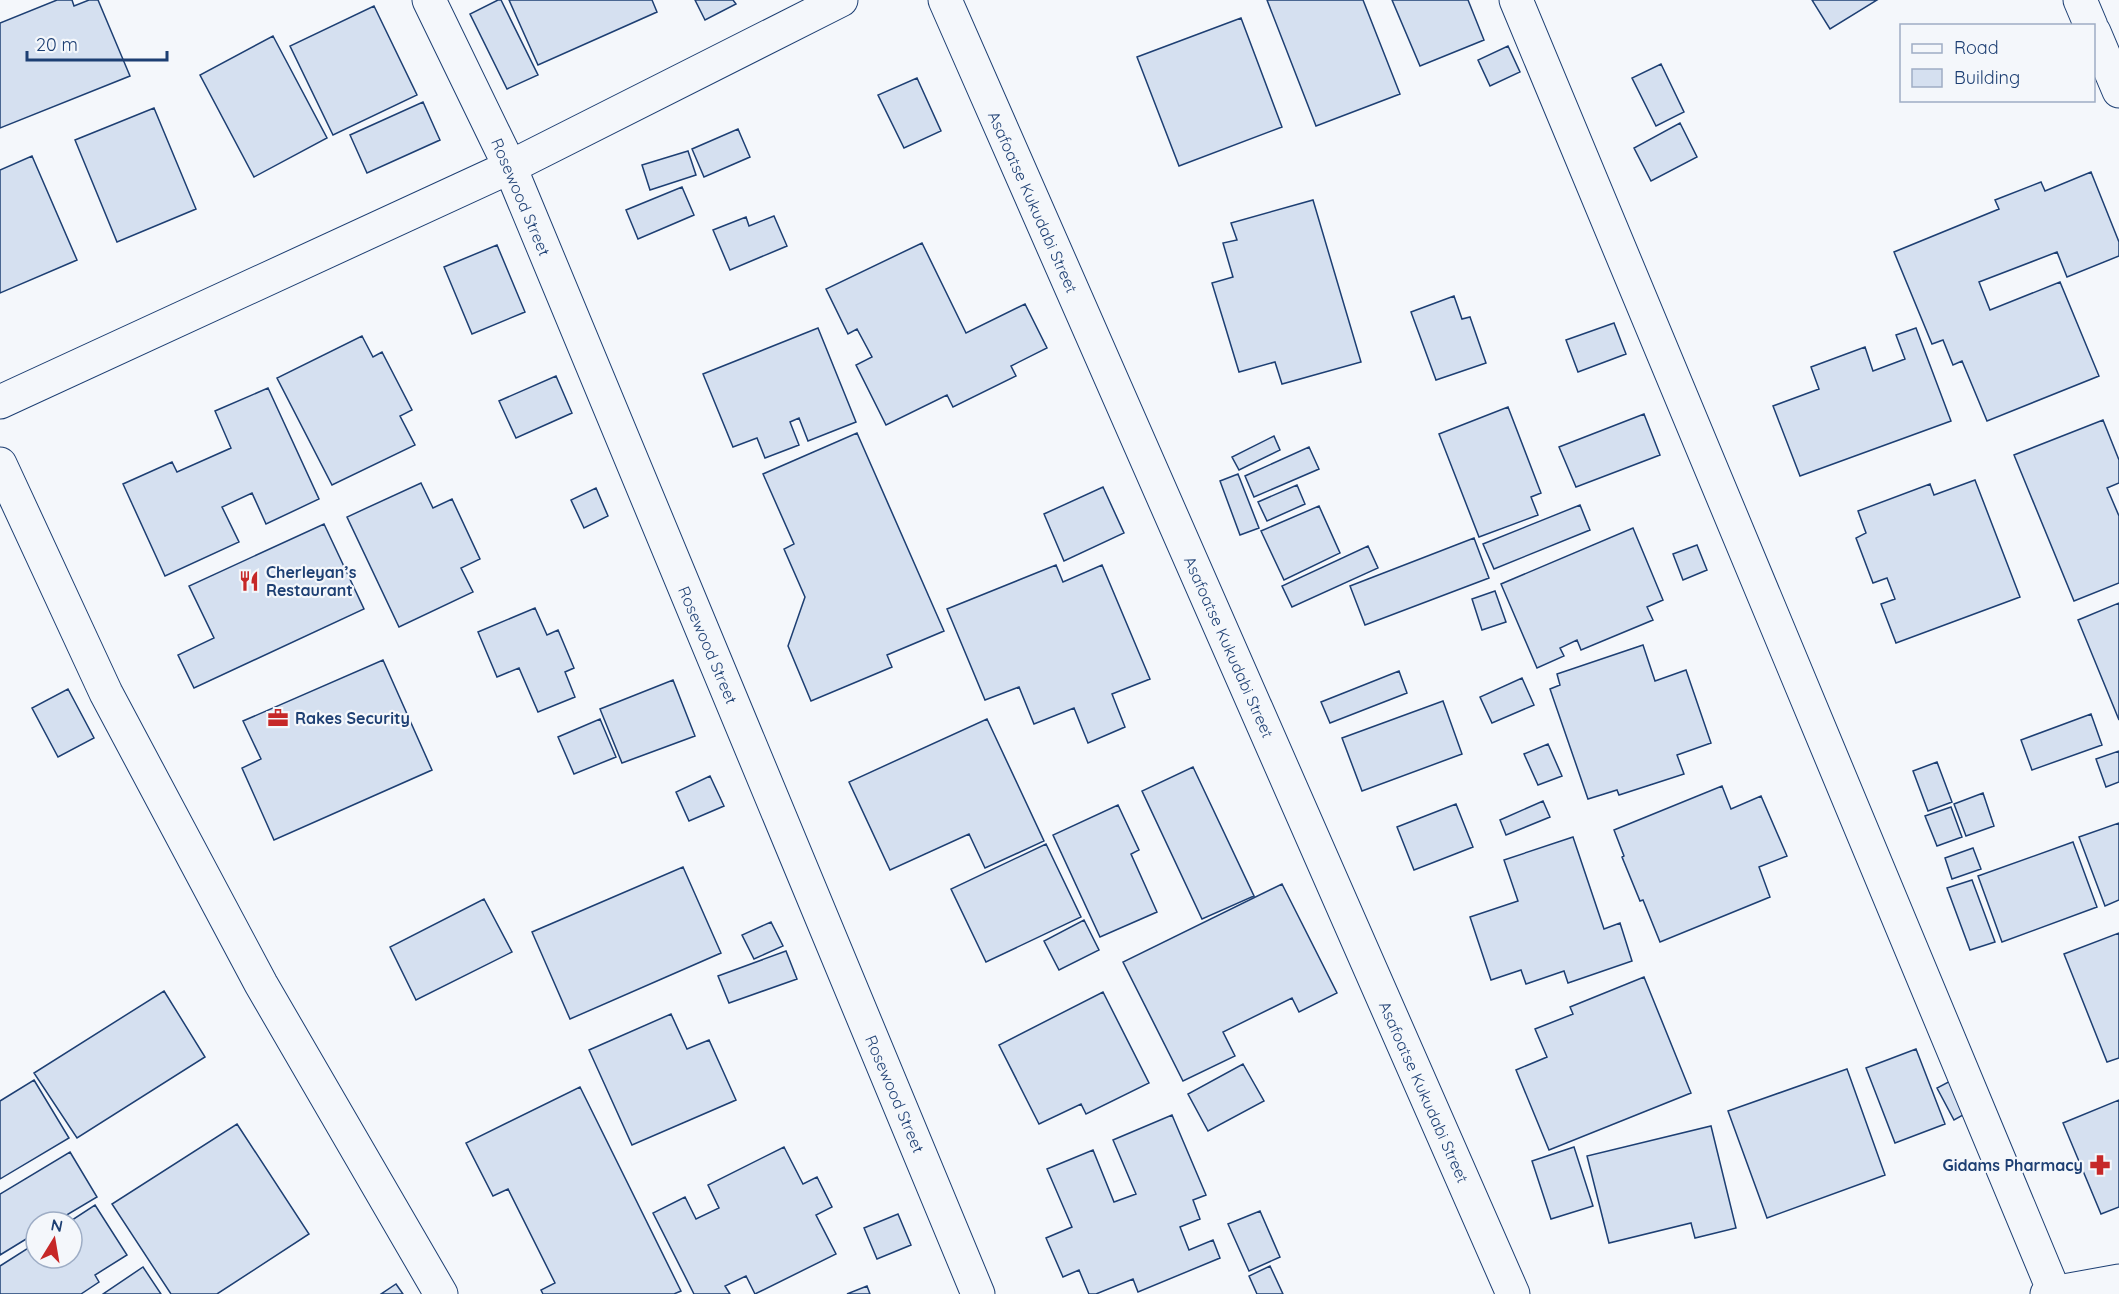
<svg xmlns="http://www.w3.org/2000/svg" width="2119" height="1294" viewBox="0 0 2119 1294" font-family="Quicksand,sans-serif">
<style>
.building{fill:#d5e0f0;stroke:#1d3f73;stroke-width:1.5}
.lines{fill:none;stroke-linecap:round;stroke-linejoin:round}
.street-casing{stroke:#1d3f73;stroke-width:35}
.secondary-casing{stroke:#1d3f73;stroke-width:35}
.street{stroke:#f4f7fb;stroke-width:33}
.secondary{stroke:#f4f7fb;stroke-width:33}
.labels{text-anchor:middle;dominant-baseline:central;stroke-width:4.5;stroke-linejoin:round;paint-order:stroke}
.street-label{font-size:16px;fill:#1d3f73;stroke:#f4f7fb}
.poi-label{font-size:16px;font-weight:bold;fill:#1d3f73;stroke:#f4f7fb;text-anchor:start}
</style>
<rect width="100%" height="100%" fill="#f4f7fb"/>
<path class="building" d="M 57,0 L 72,0 L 74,6 L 89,0 L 98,0 L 130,76 L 0,128 L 0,23 Z
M 498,0 L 501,0 L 538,75 L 507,89 L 470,14 Z
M 509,0 L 652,0 L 657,12 L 538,65 Z
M 695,0 L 733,0 L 736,4 L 705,20 Z
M 1267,0 L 1363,0 L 1400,94 L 1316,126 Z
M 1392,0 L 1468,0 L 1484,40 L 1420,66 Z
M 1812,0 L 1877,0 L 1830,29 Z
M 374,6 L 417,95 L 333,135 L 290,46 Z
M 1241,18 L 1282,127 L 1179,166 L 1137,57 Z
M 273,36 L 327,138 L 254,177 L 200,75 Z
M 1508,46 L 1520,72 L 1490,86 L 1478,60 Z
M 1661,64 L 1684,112 L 1656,126 L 1632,78 Z
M 917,78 L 941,131 L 904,148 L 878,95 Z
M 423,102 L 440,140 L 367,173 L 350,135 Z
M 154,108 L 196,209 L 117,242 L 75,140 Z
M 1680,123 L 1697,157 L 1651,181 L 1634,148 Z
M 738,129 L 750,157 L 704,177 L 692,149 Z
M 688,151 L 696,175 L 650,190 L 642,165 Z
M 32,156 L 77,260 L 0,293 L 0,170 Z
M 2091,172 L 2119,242 L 2119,256 L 2067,277 L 2057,252 L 1979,282 L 1990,310 L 2060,282 L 2099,376 L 1987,421 L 1962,361 L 1953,365 L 1943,340 L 1932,344 L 1894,252 L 1999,209 L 1995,200 L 2041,182 L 2045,191 Z
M 682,187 L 694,215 L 638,239 L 626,210 Z
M 1313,200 L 1361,362 L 1282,384 L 1275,362 L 1239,372 L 1212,283 L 1233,277 L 1223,243 L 1237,240 L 1231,223 Z
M 774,216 L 787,246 L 730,270 L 713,230 L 746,217 L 749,226 Z
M 922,243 L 966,333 L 1025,304 L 1047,348 L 1011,366 L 1016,376 L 953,407 L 947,395 L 886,425 L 856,365 L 872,357 L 857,329 L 848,334 L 826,289 Z
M 497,245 L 525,312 L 472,334 L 444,267 Z
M 1454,296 L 1462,319 L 1470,317 L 1486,363 L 1436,380 L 1411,312 Z
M 1614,323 L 1626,354 L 1578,372 L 1566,340 Z
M 818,328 L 856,422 L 808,441 L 799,418 L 790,422 L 799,445 L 765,458 L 757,438 L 733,447 L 703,374 Z
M 1916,328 L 1951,421 L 1800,476 L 1773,406 L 1819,389 L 1811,367 L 1865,347 L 1873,371 L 1905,359 L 1896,335 Z
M 362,336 L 373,357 L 382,352 L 412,410 L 400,416 L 415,445 L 332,485 L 277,378 Z
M 556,376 L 572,413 L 516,438 L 499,401 Z
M 268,388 L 319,499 L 266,524 L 252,493 L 222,507 L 239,542 L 165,576 L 123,484 L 172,462 L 177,472 L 231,448 L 215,411 Z
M 1508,407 L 1541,493 L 1531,497 L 1538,515 L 1479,537 L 1439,434 Z
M 1644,414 L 1660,455 L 1576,487 L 1559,447 Z
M 2103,420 L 2119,460 L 2119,483 L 2107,488 L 2119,516 L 2119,583 L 2074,601 L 2014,455 Z
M 857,433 L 944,631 L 887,655 L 892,667 L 811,701 L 788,646 L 805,597 L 784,549 L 794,544 L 763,474 Z
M 1274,436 L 1280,450 L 1239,470 L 1232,457 Z
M 1309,447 L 1319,469 L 1254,497 L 1245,476 Z
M 1238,474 L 1259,528 L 1240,535 L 1220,481 Z
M 1975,480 L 2020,597 L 1896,643 L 1881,604 L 1895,599 L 1887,578 L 1873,583 L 1856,538 L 1866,533 L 1858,511 L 1930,484 L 1934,495 Z
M 421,483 L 433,508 L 452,499 L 480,559 L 461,568 L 473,592 L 399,627 L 347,517 Z
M 1297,485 L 1305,504 L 1267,521 L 1258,502 Z
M 1103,487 L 1124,533 L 1064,561 L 1044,514 Z
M 596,488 L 608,516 L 584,528 L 571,500 Z
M 1580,505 L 1590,530 L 1494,569 L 1483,544 Z
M 1319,506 L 1340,553 L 1284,580 L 1261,531 Z
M 324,524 L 364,609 L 194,688 L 178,655 L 214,638 L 189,586 Z
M 1633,528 L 1663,600 L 1647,607 L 1653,620 L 1581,650 L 1577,640 L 1560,648 L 1564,656 L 1537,668 L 1501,584 Z
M 1474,538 L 1489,578 L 1365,625 L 1350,586 Z
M 1697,545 L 1707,570 L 1683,580 L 1673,554 Z
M 1368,546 L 1378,568 L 1292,607 L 1282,586 Z
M 1056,565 L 1063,582 L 1102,565 L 1150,679 L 1112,694 L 1125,727 L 1088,743 L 1074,708 L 1034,724 L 1019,687 L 985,700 L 947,609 Z
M 1495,591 L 1506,622 L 1482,630 L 1472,599 Z
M 2119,603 L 2119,720 L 2078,620 Z
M 535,608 L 547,635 L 558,630 L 574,668 L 565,672 L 575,697 L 538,712 L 519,668 L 497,677 L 478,632 Z
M 1643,645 L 1655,681 L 1686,670 L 1711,743 L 1677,755 L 1684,774 L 1619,795 L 1617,790 L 1588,799 L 1550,689 L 1560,685 L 1557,674 Z
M 383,660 L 432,770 L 274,840 L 242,768 L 261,759 L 243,721 Z
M 1399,671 L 1407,693 L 1330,723 L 1321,702 Z
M 1522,678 L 1534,705 L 1492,723 L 1480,697 Z
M 673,680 L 695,736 L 622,763 L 600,709 Z
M 68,689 L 94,738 L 58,757 L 32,708 Z
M 1443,701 L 1462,754 L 1362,791 L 1342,738 Z
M 2091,714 L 2102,745 L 2032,770 L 2021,740 Z
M 600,719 L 616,757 L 574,774 L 558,737 Z
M 987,719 L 1044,841 L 985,868 L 969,834 L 890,870 L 849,782 Z
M 1548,744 L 1562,776 L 1538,785 L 1524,754 Z
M 2119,751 L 2119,782 L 2106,787 L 2096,759 Z
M 1937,762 L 1952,802 L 1928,811 L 1913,771 Z
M 1193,767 L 1254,896 L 1202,919 L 1142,791 Z
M 710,776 L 724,806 L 689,821 L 676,792 Z
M 1722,786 L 1731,809 L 1761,796 L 1787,856 L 1759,867 L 1770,897 L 1660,942 L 1643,900 L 1640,901 L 1622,857 L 1624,856 L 1614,830 Z
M 1983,793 L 1994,826 L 1966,836 L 1954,804 Z
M 1543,801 L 1550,817 L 1506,835 L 1500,820 Z
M 1456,804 L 1473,847 L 1414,870 L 1397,827 Z
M 1118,805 L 1139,850 L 1131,854 L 1157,912 L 1100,937 L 1053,835 Z
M 1951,807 L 1962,837 L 1937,846 L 1925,816 Z
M 2119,823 L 2119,900 L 2105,906 L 2079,837 Z
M 1573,837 L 1604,929 L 1620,923 L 1632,961 L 1568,983 L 1564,971 L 1526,984 L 1521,970 L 1491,980 L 1470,917 L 1518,901 L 1504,860 Z
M 2073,842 L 2097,907 L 2002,942 L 1978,876 Z
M 1046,844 L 1081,917 L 986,962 L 951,889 Z
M 1973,848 L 1981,869 L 1952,879 L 1945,858 Z
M 683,867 L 721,953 L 570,1019 L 532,932 Z
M 1972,880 L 1995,942 L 1970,950 L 1947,888 Z
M 1282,884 L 1337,993 L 1299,1012 L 1292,998 L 1223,1032 L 1235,1056 L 1183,1081 L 1123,962 Z
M 484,899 L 512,952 L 416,1000 L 390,947 Z
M 1084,920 L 1099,950 L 1059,970 L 1044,941 Z
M 771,922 L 783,946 L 754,959 L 742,935 Z
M 2119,933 L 2119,1058 L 2107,1062 L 2064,954 Z
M 786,951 L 797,979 L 729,1003 L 718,976 Z
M 1644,977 L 1691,1093 L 1549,1150 L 1516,1070 L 1547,1057 L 1535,1029 L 1573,1014 L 1570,1007 Z
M 164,991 L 205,1057 L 77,1138 L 34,1073 Z
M 1103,992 L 1149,1083 L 1086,1114 L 1081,1104 L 1039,1124 L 999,1045 Z
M 671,1014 L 687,1049 L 709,1040 L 736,1100 L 632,1145 L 589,1050 Z
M 1916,1049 L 1945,1124 L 1895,1143 L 1866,1068 Z
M 1243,1064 L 1264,1101 L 1208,1131 L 1188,1094 Z
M 1847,1069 L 1885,1175 L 1767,1218 L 1728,1111 Z
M 1956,1078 L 1972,1110 L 1954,1120 L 1937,1088 Z
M 34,1080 L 69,1138 L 0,1179 L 0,1101 Z
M 580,1087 L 681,1291 L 674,1294 L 543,1294 L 541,1290 L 555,1283 L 508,1189 L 493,1196 L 466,1143 Z
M 2119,1100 L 2119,1207 L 2101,1214 L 2063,1123 Z
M 1172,1115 L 1206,1195 L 1193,1200 L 1200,1219 L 1180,1227 L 1189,1250 L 1213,1240 L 1220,1258 L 1138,1292 L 1133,1279 L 1096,1294 L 1089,1294 L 1079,1270 L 1063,1277 L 1046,1238 L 1072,1227 L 1047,1169 L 1093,1150 L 1114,1202 L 1136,1194 L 1113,1140 Z
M 237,1124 L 309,1234 L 217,1294 L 171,1294 L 112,1204 Z
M 1711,1126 L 1736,1228 L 1695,1238 L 1691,1223 L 1609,1243 L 1587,1156 Z
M 784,1147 L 803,1184 L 817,1177 L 832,1207 L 816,1215 L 836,1254 L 755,1294 L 746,1276 L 725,1286 L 730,1294 L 694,1294 L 653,1213 L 685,1197 L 696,1219 L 719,1208 L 708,1185 Z
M 1574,1147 L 1593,1206 L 1551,1219 L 1532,1161 Z
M 70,1152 L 97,1197 L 55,1222 L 36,1222 L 36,1233 L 0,1255 L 0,1194 Z
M 95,1205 L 127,1255 L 95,1275 L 99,1282 L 81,1294 L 0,1294 L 0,1266 L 36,1243 L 36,1258 L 72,1258 L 72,1222 L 69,1222 Z
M 1260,1211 L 1280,1257 L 1249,1271 L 1228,1224 Z
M 898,1214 L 911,1245 L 877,1259 L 864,1228 Z
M 1270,1266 L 1283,1294 L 1257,1294 L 1249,1276 Z
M 143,1267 L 161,1294 L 103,1294 Z
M 396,1284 L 403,1294 L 381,1294 Z
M 867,1286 L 870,1294 L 847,1294 Z"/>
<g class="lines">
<g class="street-casing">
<path id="street" d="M 429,0 L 510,167 L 978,1294
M 1516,0 L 2055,1294
M 2080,0 L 2091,26
M 2094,32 L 2119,91
M 0,402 L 510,167 L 841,0
M 0,464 L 106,693 L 261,984 L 441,1294
M 2047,1294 L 2119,1281"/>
</g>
<g class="secondary-casing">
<path id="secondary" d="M 945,0 L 1513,1294"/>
</g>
<use href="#street" class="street"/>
<use href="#secondary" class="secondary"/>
</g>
<defs>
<g id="restaurant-bare" transform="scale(1.62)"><path d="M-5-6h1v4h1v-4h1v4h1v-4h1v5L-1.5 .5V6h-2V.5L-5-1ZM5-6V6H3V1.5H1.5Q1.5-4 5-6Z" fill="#c62828" stroke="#f4f7fb" stroke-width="2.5" paint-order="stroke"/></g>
<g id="office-bare" transform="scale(1.62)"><path d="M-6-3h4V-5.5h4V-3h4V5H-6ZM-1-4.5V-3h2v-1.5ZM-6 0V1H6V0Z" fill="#c62828" stroke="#f4f7fb" stroke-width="2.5" paint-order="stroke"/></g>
<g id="pharmacy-bare" transform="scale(1.62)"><path d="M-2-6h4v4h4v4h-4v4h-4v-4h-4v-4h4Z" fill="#c62828" stroke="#f4f7fb" stroke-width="2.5" paint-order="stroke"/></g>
</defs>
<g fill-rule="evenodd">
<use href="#restaurant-bare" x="249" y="581"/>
<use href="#office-bare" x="278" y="718"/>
<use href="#pharmacy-bare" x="2100" y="1165"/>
</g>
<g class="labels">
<g class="street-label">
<text transform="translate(521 197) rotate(67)">Rosewood Street</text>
<text transform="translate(1033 202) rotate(66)">Asafoatse Kukudabi Street</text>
<text transform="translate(708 645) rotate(67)">Rosewood Street</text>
<text transform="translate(1229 647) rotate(66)">Asafoatse Kukudabi Street</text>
<text transform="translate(1424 1092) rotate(66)">Asafoatse Kukudabi Street</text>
<text transform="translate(895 1094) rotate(67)">Rosewood Street</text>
</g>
<g class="poi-label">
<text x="266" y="572">Cherleyan’s<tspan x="266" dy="18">Restaurant</tspan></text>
<text x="295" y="718">Rakes Security</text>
<text x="2083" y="1165" text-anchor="end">Gidams Pharmacy</text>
</g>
</g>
<rect x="1900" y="24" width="195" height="78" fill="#f4f7fb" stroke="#9eadc5" stroke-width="1.5"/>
<rect x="1912" y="44" width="30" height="9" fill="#f4f7fb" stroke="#9eadc5" stroke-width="1.5"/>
<text x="1954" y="54" font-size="18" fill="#1d3f73">Road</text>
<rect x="1912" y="69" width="30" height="18" fill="#d5e0f0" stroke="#9eadc5" stroke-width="1.5"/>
<text x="1954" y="84" font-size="18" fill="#1d3f73">Building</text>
<g transform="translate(54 1240) rotate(11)"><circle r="28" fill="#f4f7fb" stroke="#9eadc5" stroke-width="1.5"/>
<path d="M0-4.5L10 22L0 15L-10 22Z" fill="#c62828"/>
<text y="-9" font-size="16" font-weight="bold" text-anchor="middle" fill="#1d3f73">N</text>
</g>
<path d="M27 51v9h140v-9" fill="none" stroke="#1d3f73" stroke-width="3"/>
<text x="36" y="51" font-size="18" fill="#1d3f73" stroke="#f4f7fb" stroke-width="4.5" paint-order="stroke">20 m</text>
</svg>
